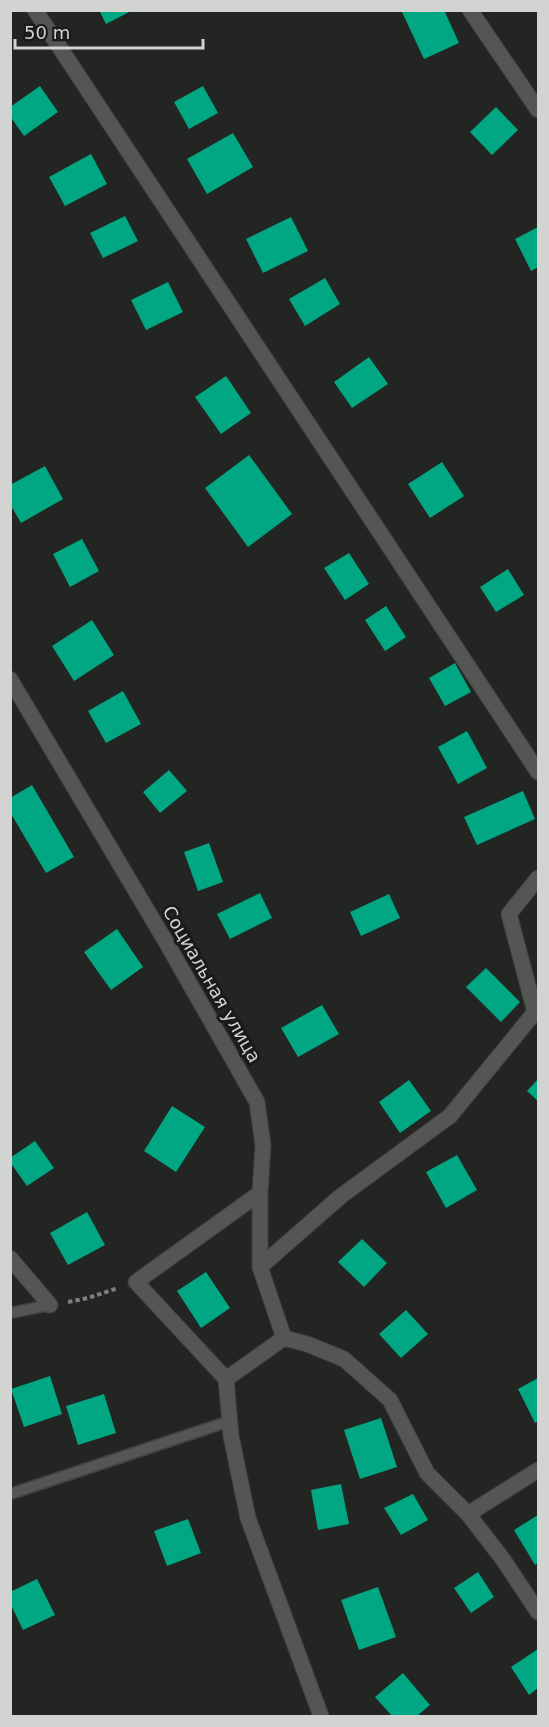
<svg xmlns="http://www.w3.org/2000/svg" width="549" height="1727" viewBox="0 0 549 1727" font-family="'DejaVu Sans',sans-serif">
<style>
.building{fill:#01a782}
.lines{fill:none;stroke-linecap:round;stroke-linejoin:round}
.service-casing{stroke:#3f413f;stroke-width:13}
.minor-casing{stroke:#3f413f;stroke-width:17}
.path{stroke:#7e807e;stroke-width:4;stroke-dasharray:4.5 3;stroke-linecap:butt}
.service{stroke:#535653;stroke-width:10}
.minor{stroke:#535653;stroke-width:15}
.labels{text-anchor:middle;dominant-baseline:central;stroke-width:6;stroke-linejoin:round;paint-order:stroke}
.street-label{font-size:18px;fill:#d2d4d2;stroke:#191b19}
</style>
<rect width="100%" height="100%" fill="#222522"/>
<path class="building" d="M 99,10 L 133,10 L 106,24 Z
M 401,10 L 444,10 L 459,43 L 424,59 Z
M 40,86 L 58,112 L 24,136 L 10,116 L 10,107 Z
M 203,86 L 218,113 L 189,129 L 174,102 Z
M 496,107 L 518,130 L 492,155 L 470,132 Z
M 233,133 L 253,167 L 207,194 L 187,159 Z
M 91,154 L 107,184 L 65,206 L 49,177 Z
M 125,216 L 138,241 L 103,258 L 90,233 Z
M 291,217 L 308,251 L 263,273 L 246,239 Z
M 538,227 L 538,267 L 531,271 L 515,239 Z
M 325,278 L 340,304 L 305,326 L 289,299 Z
M 168,282 L 183,312 L 146,330 L 131,300 Z
M 369,357 L 388,384 L 352,408 L 334,382 Z
M 226,376 L 251,413 L 221,434 L 195,397 Z
M 249,455 L 292,514 L 248,547 L 205,488 Z
M 442,462 L 464,496 L 430,518 L 408,484 Z
M 45,466 L 63,499 L 21,523 L 10,504 L 10,485 Z
M 82,539 L 99,571 L 70,587 L 53,554 Z
M 349,553 L 369,584 L 345,600 L 324,568 Z
M 508,569 L 524,595 L 496,612 L 480,587 Z
M 386,606 L 406,637 L 385,651 L 365,620 Z
M 92,620 L 114,655 L 74,681 L 52,646 Z
M 455,663 L 471,692 L 445,706 L 429,678 Z
M 123,691 L 141,724 L 106,743 L 88,711 Z
M 467,731 L 487,768 L 458,784 L 438,747 Z
M 169,770 L 187,791 L 160,813 L 143,792 Z
M 32,785 L 74,857 L 46,873 L 10,812 L 10,798 Z
M 523,791 L 535,819 L 477,845 L 464,817 Z
M 209,843 L 223,882 L 198,891 L 184,852 Z
M 260,893 L 272,918 L 230,939 L 217,914 Z
M 389,894 L 400,918 L 361,936 L 350,912 Z
M 117,929 L 143,967 L 111,990 L 84,952 Z
M 486,968 L 520,1002 L 501,1022 L 466,987 Z
M 322,1005 L 339,1034 L 298,1057 L 281,1028 Z
M 538,1079 L 538,1101 L 527,1091 Z
M 409,1080 L 431,1111 L 400,1133 L 379,1102 Z
M 172,1106 L 205,1127 L 176,1172 L 144,1151 Z
M 35,1141 L 54,1168 L 27,1186 L 10,1162 L 10,1158 Z
M 457,1155 L 477,1190 L 446,1208 L 426,1172 Z
M 87,1212 L 105,1245 L 68,1265 L 50,1233 Z
M 362,1239 L 387,1263 L 364,1287 L 338,1262 Z
M 206,1272 L 230,1308 L 201,1328 L 177,1291 Z
M 406,1310 L 428,1334 L 401,1358 L 379,1334 Z
M 50,1376 L 62,1414 L 24,1427 L 11,1389 Z
M 538,1378 L 538,1421 L 535,1423 L 518,1389 Z
M 104,1394 L 116,1433 L 78,1445 L 66,1406 Z
M 381,1418 L 397,1467 L 360,1479 L 344,1430 Z
M 341,1484 L 349,1524 L 318,1530 L 311,1490 Z
M 413,1494 L 428,1520 L 401,1535 L 384,1508 Z
M 538,1515 L 538,1562 L 535,1565 L 514,1530 Z
M 188,1519 L 201,1553 L 167,1566 L 154,1531 Z
M 478,1572 L 494,1597 L 471,1613 L 454,1588 Z
M 37,1579 L 55,1615 L 23,1630 L 10,1603 L 10,1592 Z
M 378,1587 L 396,1637 L 359,1650 L 341,1600 Z
M 538,1649 L 538,1688 L 529,1695 L 511,1667 Z
M 403,1673 L 430,1705 L 417,1716 L 392,1716 L 375,1697 Z"/>
<g class="lines">
<g class="service-casing">
<path id="service" d="M 10,1313 L 50,1305
M 10,1494 L 230,1421"/>
</g>
<g class="minor-casing">
<path id="minor" d="M 35,10 L 538,772
M 470,10 L 538,110
M 10,679 L 166,942 L 257,1102 L 263,1145 L 260,1193 L 260,1267 L 284,1338
M 260,1193 L 136,1282 L 226,1379 L 284,1338
M 10,1258 L 50,1305
M 260,1267 L 341,1196 L 450,1116 L 535,1012 L 509,914 L 538,878
M 284,1338 L 307,1344 L 344,1359 L 390,1400 L 427,1473 L 468,1514 L 502,1558 L 538,1612
M 226,1379 L 231,1436 L 248,1518 L 321,1716
M 468,1514 L 538,1470"/>
</g>
<path class="path" d="M 68,1302 L 88,1298 L 118,1288"/>
<use href="#service" class="service"/>
<use href="#minor" class="minor"/>
</g>
<g class="labels">
<g class="street-label">
<text transform="translate(212 984) rotate(60)">Социальная улица</text>
</g>
</g>
<rect width="549" height="1727" fill="none" stroke="#d2d4d2" stroke-width="24"/>
<path d="M15 39v9h188v-9" fill="none" stroke="#d2d4d2" stroke-width="3"/>
<text x="24" y="39" font-size="18" fill="#d2d4d2" stroke="#191b19" stroke-width="4.5" paint-order="stroke">50 m</text>
</svg>
